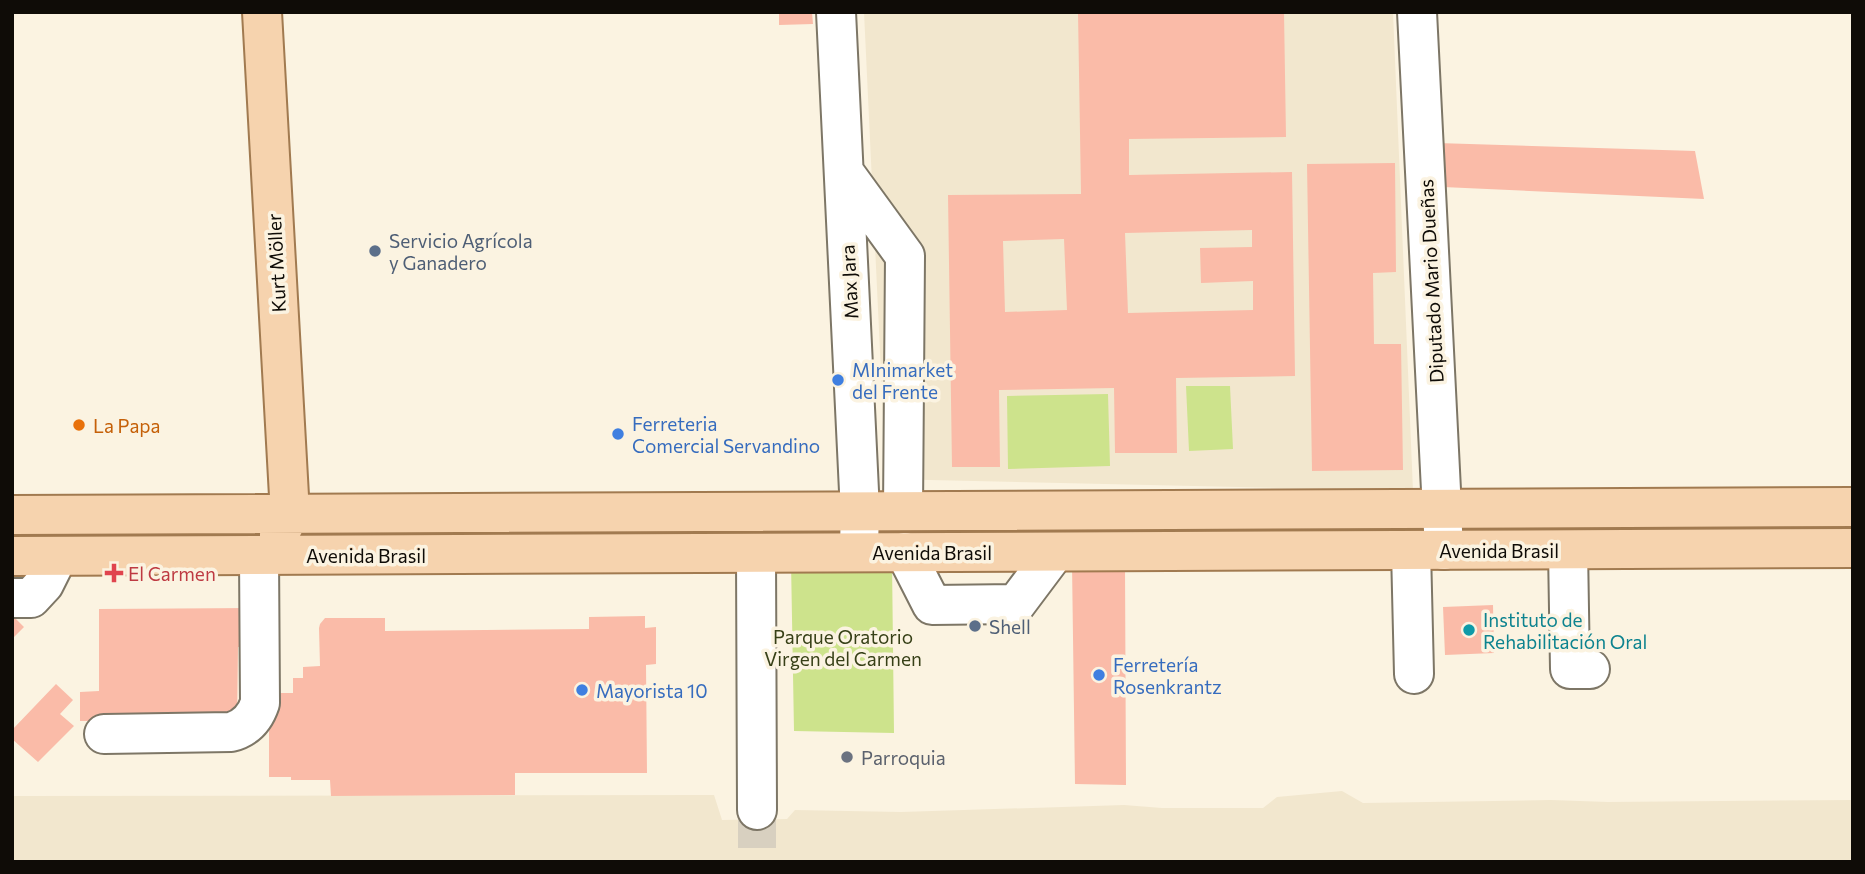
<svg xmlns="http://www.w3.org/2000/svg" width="1865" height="874" viewBox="0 0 1865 874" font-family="Commissioner,sans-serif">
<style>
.built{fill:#f2e7ce}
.green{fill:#cde38c}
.building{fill:#fabba8;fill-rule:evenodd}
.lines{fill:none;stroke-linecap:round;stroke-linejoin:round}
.minor-tunnel{stroke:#d8d0c0;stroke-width:38;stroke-dasharray:38 19;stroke-linecap:butt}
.minor-casing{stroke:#7d7666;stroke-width:42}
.major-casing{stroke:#a17a50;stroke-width:42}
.minor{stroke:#fff;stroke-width:38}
.major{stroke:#f6d3ae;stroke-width:38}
.service-dot{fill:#5c6f8a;stroke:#fbf3e1;stroke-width:2.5}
.shop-dot{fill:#3f7fe0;stroke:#fbf3e1;stroke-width:2.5}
.food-dot{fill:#e8710a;stroke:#fbf3e1;stroke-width:2.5}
.health-dot{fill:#e0444e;stroke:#fbf3e1;stroke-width:2.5}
.culture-dot{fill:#0f9aa8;stroke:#fbf3e1;stroke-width:2.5}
.worship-dot{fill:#6b7280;stroke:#fbf3e1;stroke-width:2.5}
.labels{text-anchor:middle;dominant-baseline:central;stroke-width:7;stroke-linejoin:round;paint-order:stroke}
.service-label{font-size:19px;fill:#4e5e75;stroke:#fbf3e1;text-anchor:start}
.street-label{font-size:19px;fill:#0f0c07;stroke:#fbf3e1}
.shop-label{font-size:19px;fill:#366cbe;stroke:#fbf3e1;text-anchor:start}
.food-label{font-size:19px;fill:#c56008;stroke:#fbf3e1;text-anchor:start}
.health-label{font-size:19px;fill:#be3a42;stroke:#fbf3e1;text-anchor:start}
.culture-label{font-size:19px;fill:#0d838f;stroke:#fbf3e1;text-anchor:start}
.park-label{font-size:19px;fill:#374017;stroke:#fbf3e1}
.worship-label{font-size:19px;fill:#5b616d;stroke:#fbf3e1;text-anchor:start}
</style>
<rect width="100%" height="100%" fill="#fbf3e1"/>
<path class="built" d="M 864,12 L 1393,12 L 1413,491 L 886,479 Z
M 1342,791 L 1363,803 L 1551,800 L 1608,802 L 1853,800 L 1853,862 L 12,862 L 12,796 L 714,795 L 722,820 L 787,819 L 795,810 L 901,812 L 1124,805 L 1162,808 L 1263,808 L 1277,797 Z"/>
<path class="green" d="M 1186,386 L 1230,386 L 1233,449 L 1189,451 Z
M 1108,394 L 1110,466 L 1008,469 L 1007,396 Z
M 791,562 L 892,562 L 894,733 L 794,731 Z"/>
<path class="building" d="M 779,12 L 812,12 L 813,24 L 779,25 Z
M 1078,12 L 1284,12 L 1286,137 L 1129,139 L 1129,175 L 1292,172 L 1295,376 L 1176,378 L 1177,453 L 1115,453 L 1114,388 L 999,390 L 1000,467 L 952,467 L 948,195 L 1081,194 ZM 1252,230 L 1252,247 L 1200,248 L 1201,283 L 1253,281 L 1253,310 L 1128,313 L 1125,233 ZM 1064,239 L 1067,310 L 1005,312 L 1003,241 Z
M 1437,143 L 1695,151 L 1704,199 L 1443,187 Z
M 1395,163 L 1396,272 L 1373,273 L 1374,344 L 1401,344 L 1403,470 L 1312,471 L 1307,164 Z
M 1072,564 L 1125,566 L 1126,785 L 1075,784 Z
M 1493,605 L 1494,653 L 1445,655 L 1443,607 Z
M 252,608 L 252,648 L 238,647 L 237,721 L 80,721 L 80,692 L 99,691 L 99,609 Z
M 12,615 L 24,627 L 12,639 Z
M 645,616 L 645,628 L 656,627 L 656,664 L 646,665 L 647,773 L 515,773 L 515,795 L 331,796 L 330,780 L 291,780 L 291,777 L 269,777 L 269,693 L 293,693 L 293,678 L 303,678 L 303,667 L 320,666 L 319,628 L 320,624 L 325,618 L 385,618 L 385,631 L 589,629 L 589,617 Z
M 56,684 L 73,700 L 60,714 L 74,726 L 38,762 L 12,739 L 12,730 Z"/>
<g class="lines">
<path class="minor-tunnel" d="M 757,810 L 757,862"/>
<g class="minor-casing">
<path id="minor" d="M 836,12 L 860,512 L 859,545
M 1417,12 L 1444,550
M 844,172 L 905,256 L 903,511
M 1411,550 L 1414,674
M 1568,550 L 1570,669 L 1590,669
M 905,552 L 932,605 L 1016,604 L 1055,552
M 756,554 L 757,810
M 12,598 L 31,598 L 44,584 L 58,556
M 104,734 L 231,732 C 246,728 255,718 260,703 L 259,556"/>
</g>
<g class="major-casing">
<path id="major" d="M 262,12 L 290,514 L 279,535
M 12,515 L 1853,507
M 12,556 L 1853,548"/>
</g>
<use href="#minor" class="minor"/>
<use href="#major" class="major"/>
</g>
<g class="service-dot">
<circle cx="375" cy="251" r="7"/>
<circle cx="975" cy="626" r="7"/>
</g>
<g class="shop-dot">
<circle cx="838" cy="380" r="7"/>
<circle cx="618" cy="434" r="7"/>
<circle cx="1099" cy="675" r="7"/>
<circle cx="582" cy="690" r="7"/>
</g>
<circle class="food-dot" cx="79" cy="425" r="7"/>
<path class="health-dot" d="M110.5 562.5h7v7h7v7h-7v7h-7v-7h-7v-7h7z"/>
<circle class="culture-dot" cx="1469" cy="630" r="7"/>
<circle class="worship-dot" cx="847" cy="757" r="7"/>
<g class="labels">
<g class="service-label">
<text x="389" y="240">Servicio Agrícola<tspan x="389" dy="22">y Ganadero</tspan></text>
<text x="989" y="626">Shell</text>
</g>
<g class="street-label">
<text transform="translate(276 263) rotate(-93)">Kurt Möller</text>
<text transform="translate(1431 281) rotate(-93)">Diputado Mario Dueñas</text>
<text transform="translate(849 282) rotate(-93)">Max Jara</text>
<text x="1499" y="550">Avenida Brasil</text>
<text x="932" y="552">Avenida Brasil</text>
<text x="366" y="555">Avenida Brasil</text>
</g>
<g class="shop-label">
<text x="852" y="369">MInimarket<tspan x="852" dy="22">del Frente</tspan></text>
<text x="632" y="423">Ferreteria<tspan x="632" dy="22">Comercial Servandino</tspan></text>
<text x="1113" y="664">Ferretería<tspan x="1113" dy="22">Rosenkrantz</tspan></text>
<text x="596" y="690">Mayorista 10</text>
</g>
<g class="food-label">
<text x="93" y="425">La Papa</text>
</g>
<g class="health-label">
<text x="128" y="573">El Carmen</text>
</g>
<g class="culture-label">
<text x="1483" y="619">Instituto de<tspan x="1483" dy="22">Rehabilitación Oral</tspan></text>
</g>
<g class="park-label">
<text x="843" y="636">Parque Oratorio<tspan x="843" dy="22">Virgen del Carmen</tspan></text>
</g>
<g class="worship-label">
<text x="861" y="757">Parroquia</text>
</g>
</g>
<rect width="1865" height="874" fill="none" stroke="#0f0c07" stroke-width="28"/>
</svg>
